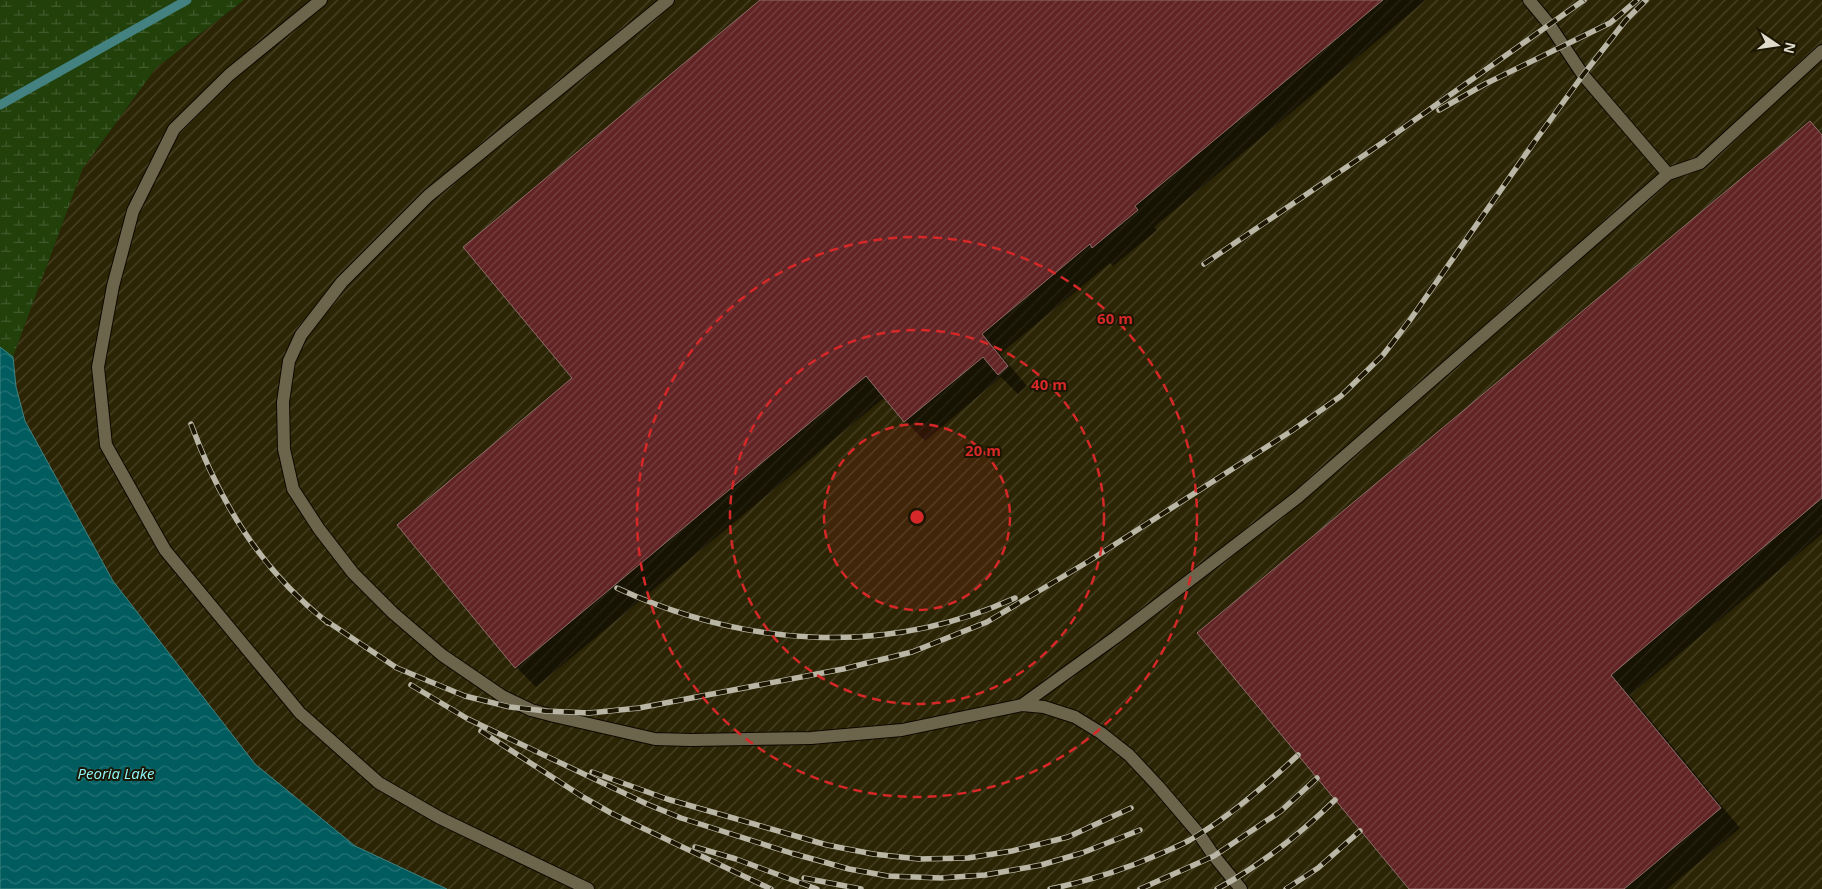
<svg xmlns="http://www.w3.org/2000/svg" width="1822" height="889" viewBox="0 0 1822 889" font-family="'Open Sans',sans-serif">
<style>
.industrial{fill:url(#industrial-furrows)}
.wetland{fill:url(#wetland-marsh)}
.water{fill:url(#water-waves);stroke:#438280}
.shadow{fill:#0007}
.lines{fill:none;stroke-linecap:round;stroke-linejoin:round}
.stream{stroke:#438280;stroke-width:9}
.building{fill:url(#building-hatch);stroke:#8c6e6c}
.minor-casing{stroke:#0e0800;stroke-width:14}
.minor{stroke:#6c654c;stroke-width:12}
.rail-casing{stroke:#b9b6a6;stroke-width:5.5}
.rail{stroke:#1b1501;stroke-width:4;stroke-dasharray:11;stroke-linecap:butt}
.ring{fill:none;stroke:#d62828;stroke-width:2.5;stroke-dasharray:9 6}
.labels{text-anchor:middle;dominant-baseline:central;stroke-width:4;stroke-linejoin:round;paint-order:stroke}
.water-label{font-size:15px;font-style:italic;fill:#8ff7fb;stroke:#1b1501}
.centre{fill:#d62828;stroke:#1b1501;stroke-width:2.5}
.ring-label{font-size:15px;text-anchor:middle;font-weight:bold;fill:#d62828;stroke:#1b1501;stroke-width:4;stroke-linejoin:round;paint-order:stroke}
</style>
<defs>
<pattern id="industrial-furrows" width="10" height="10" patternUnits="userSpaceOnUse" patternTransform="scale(1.25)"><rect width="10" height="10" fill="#2c2505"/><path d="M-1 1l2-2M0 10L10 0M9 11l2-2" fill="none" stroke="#4a4428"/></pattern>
<pattern id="wetland-marsh" width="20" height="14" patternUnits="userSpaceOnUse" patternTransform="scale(1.25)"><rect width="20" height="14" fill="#21400a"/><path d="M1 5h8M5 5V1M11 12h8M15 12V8" fill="none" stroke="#415b2c"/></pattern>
<pattern id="water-waves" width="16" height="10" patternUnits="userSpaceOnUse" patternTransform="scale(1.25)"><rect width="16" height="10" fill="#005c5f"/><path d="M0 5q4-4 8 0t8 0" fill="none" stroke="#257375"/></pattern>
<pattern id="building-hatch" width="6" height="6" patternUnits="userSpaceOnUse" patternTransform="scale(1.25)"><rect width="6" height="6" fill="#612323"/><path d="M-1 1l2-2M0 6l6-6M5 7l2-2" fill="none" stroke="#774242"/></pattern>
</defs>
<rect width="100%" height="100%" fill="#241f07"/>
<path class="industrial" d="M 244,0 L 1822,0 L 1822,889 L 441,889 L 355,846 L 255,764 L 113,581 L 25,421 L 16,387 L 13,357 L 83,168 L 156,68 Z"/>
<path class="wetland" d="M 0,0 L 244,0 L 156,68 L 83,168 L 13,357 L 0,352 Z"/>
<path class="water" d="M 0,347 L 13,357 L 16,387 L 25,421 L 113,581 L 255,764 L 355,846 L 447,889 L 0,889 Z"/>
<path class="shadow" d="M 762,0 L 1426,0 L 1154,227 L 1157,230 L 1113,266 L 1110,263 L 1000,354 L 1027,386 L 1018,394 L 1001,377 L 925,441 L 905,421 L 885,397 L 536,687 L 516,667 L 398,525 L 574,379 Z
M 1810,123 L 1822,134 L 1822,534 L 1630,695 L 1740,828 L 1667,889 L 1410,889 Z"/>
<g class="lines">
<path class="stream" d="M 0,105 L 187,0"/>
</g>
<path class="building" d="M 760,0 L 1383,0 L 1135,206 L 1138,210 L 1092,248 L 1090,244 L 982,334 L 1008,366 L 998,375 L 983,357 L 904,422 L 866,376 L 515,668 L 397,525 L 572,378 L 463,247 Z
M 1810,121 L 1822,135 L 1822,498 L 1611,675 L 1721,808 L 1624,889 L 1409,889 L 1197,633 Z"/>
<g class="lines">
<g class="minor-casing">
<path id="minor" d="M 321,0 L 229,75 L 174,129 L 133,211 L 113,286 L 98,367 L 106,445 L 165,550 L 300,713 L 379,783 L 440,818 L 588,889
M 668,0 L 428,196 L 342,282 L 301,335 L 289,361 L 283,402 L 284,449 L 293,489 L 319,529 L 353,573 L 393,613 L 442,655 L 502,696 L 531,710 L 554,716 L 655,739 L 691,740 L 811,738 L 902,730 L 1022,705 L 1044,707 L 1075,717 L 1101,733 L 1129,755 L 1158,786 L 1199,834 L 1214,856 L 1241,889
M 1529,0 L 1549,24 L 1583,75 L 1668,174 L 1700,163 L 1822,51
M 1022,705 L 1116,637 L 1298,497 L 1668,174"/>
</g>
<use href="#minor" class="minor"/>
<g class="rail-casing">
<path id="rail" d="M 1439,110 L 1485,84 L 1610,23 L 1637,0
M 1204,264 L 1385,141 L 1584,0
M 191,424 C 220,503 261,570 328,623
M 617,588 C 745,647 885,657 1015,598
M 322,618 L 397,668 L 465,696 L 510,707 L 546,711 L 589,713 L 639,708 L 843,669 L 912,652 L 987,622 L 1089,561 L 1293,430 L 1341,396 L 1383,355 L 1410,320 L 1535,141 L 1583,75 L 1626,20 L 1646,0
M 411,685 L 468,719 L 647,804 L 681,818 L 791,853 L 849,869 L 888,876 L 941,878 L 985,875 L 1041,865 L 1082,853 L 1140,830
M 481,731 L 583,797 L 611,813 L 771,889
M 592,772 L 667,799 L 827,845 L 873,854 L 919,859 L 968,858 L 1012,851 L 1068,837 L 1131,808
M 695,847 L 736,859 L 817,889
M 804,878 L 861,889
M 1050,889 C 1089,881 1126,869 1162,853 C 1171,849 1181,845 1190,840 C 1229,817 1265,786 1298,755
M 1140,889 L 1214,856 L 1281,811 L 1317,778
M 1217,889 C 1261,865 1299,835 1335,800
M 1286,889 L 1318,868 L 1360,831"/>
</g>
<use href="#rail" class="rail"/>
</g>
<circle cx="917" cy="517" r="93" fill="#d62828" fill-opacity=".12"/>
<g class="ring">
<circle cx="917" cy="517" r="93"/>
<circle cx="917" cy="517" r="187"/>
<circle cx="917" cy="517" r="280"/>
</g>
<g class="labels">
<g class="water-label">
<text x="116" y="773">Peoria Lake</text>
</g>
</g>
<circle cx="917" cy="517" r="8" class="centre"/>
<g class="ring-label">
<text x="1115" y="324">60 m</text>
<text x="1049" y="390">40 m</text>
<text x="983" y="456">20 m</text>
</g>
<g transform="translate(1777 45) rotate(103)" stroke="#1b1501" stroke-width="4" paint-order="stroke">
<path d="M0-4L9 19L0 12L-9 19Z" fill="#dedbcd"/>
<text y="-8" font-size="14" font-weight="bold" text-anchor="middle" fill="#dedbcd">N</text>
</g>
</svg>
